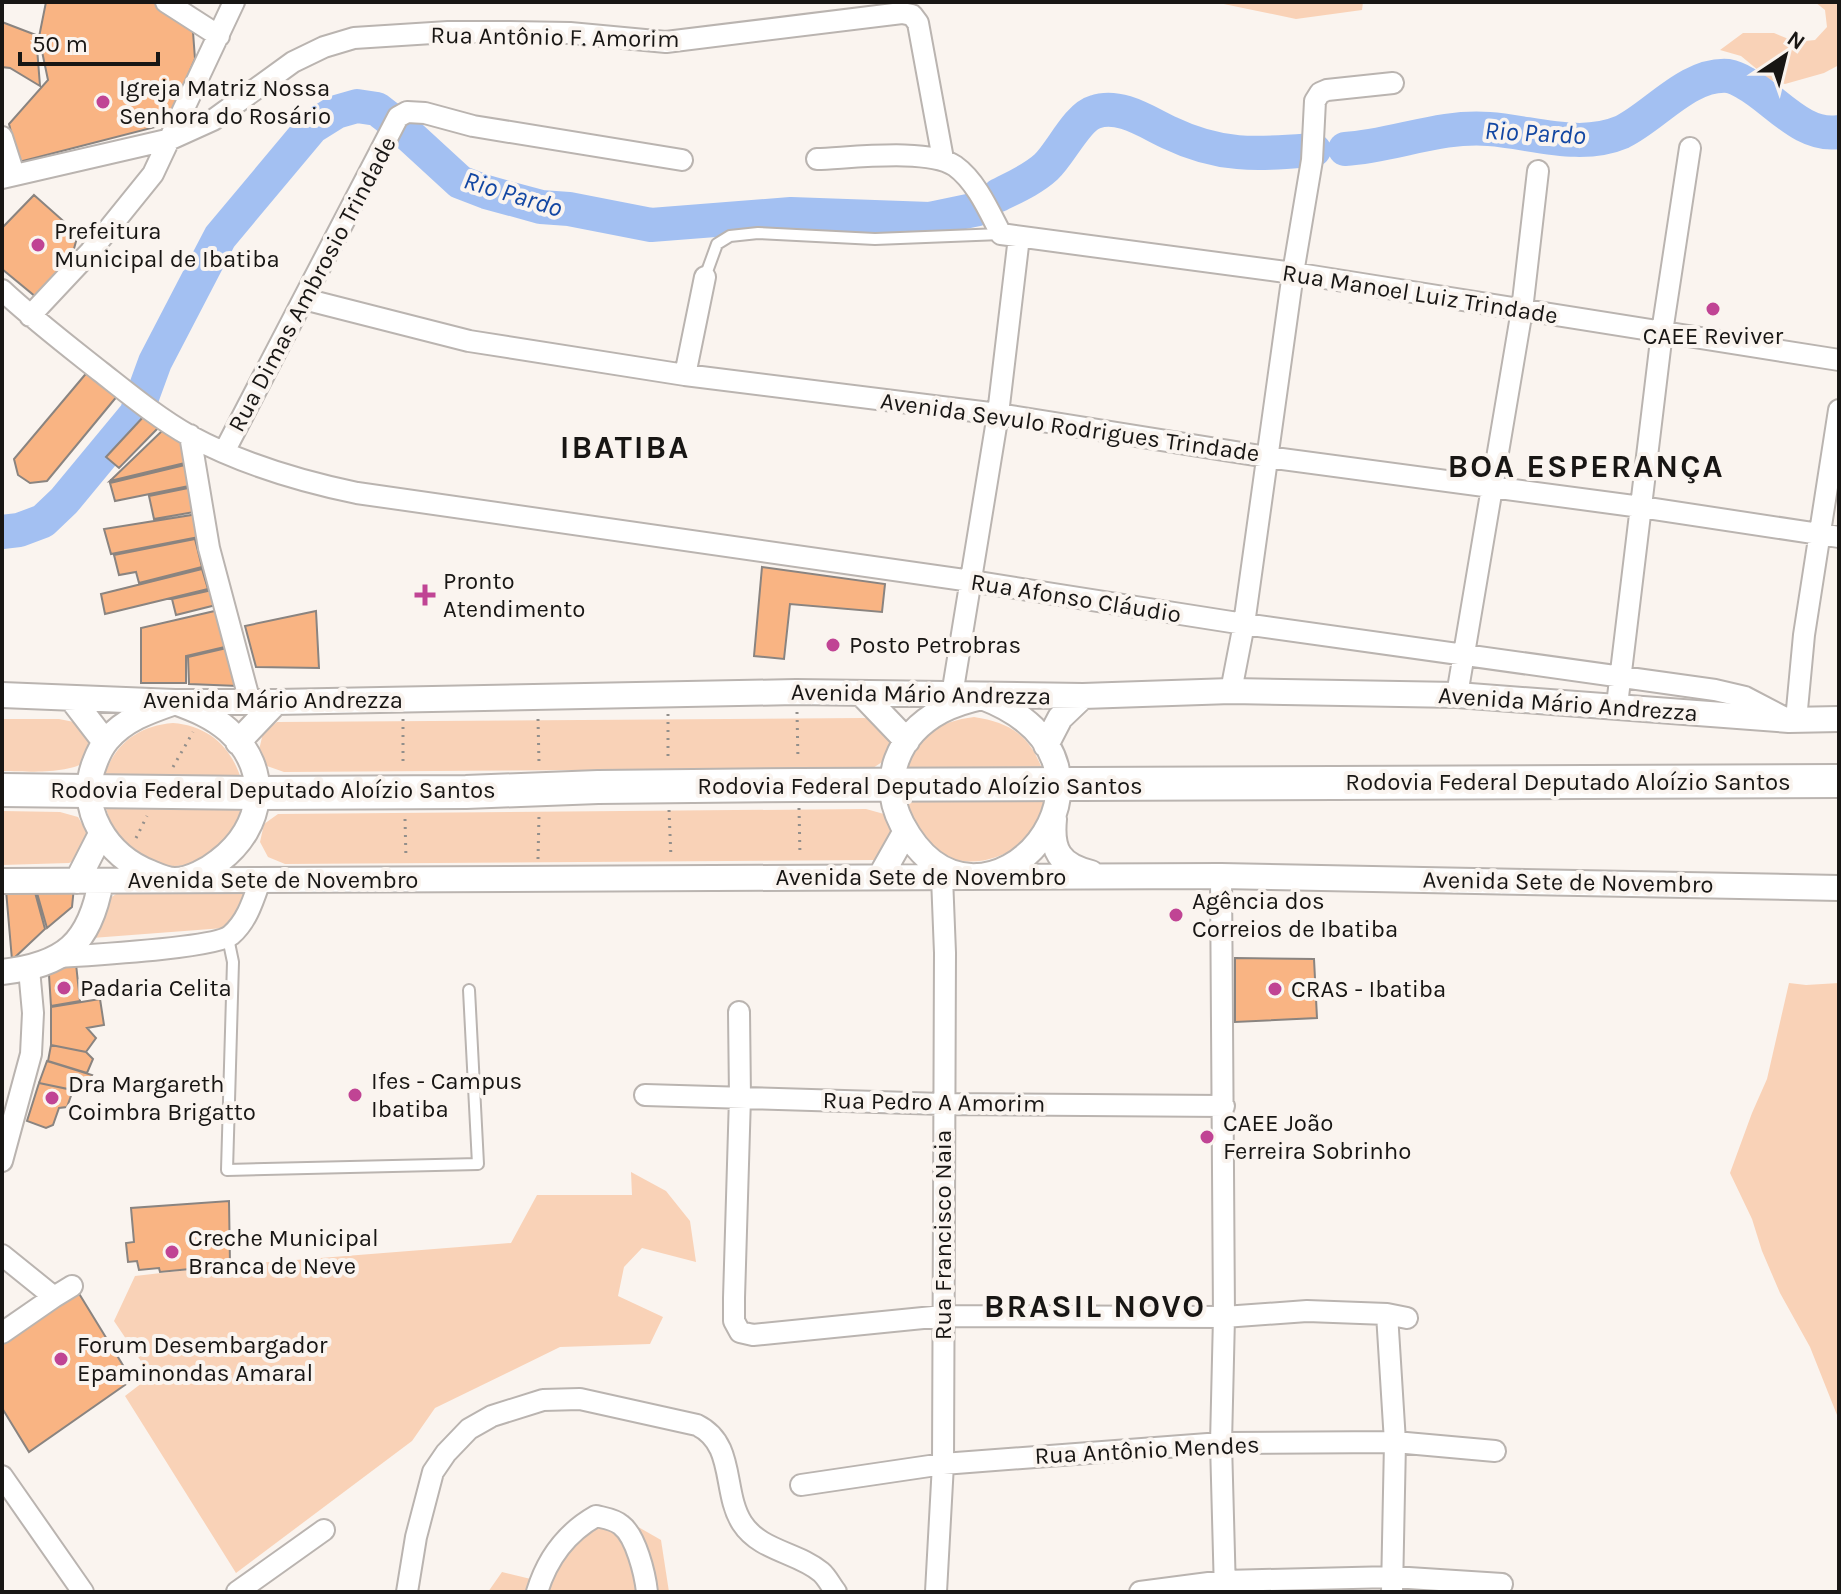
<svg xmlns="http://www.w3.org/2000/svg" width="1841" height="1594" viewBox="0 0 1841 1594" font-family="Karla,sans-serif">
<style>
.green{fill:#f9d2b7}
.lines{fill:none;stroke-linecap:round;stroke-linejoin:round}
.river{stroke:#a3c0f2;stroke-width:34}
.building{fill:#f9b483;stroke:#8a8480;stroke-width:2}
.service-casing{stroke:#bab4b0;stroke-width:14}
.minor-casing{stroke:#bab4b0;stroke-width:24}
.tertiary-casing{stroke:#bab4b0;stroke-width:28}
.trunk-casing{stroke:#bab4b0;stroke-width:36}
.path{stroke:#938f8b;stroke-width:3;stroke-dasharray:2 6;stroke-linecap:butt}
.service{stroke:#fff;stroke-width:10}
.minor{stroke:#fff;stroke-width:20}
.tertiary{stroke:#fff;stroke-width:24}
.trunk{stroke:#fff;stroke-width:32}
.poi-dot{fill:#c04494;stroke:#faf4ef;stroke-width:3}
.labels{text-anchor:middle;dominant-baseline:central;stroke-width:8;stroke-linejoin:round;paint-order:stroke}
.street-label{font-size:24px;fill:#181614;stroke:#faf4ef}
.poi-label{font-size:24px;fill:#181614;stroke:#faf4ef;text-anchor:start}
.water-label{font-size:26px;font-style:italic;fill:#1347a3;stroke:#faf4ef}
.district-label{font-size:32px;font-weight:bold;letter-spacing:2px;fill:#181614;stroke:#faf4ef}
</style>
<rect width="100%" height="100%" fill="#faf4ef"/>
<path class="green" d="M 1214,2 L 1363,2 L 1362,10 L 1296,19 Z
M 1815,2 L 1839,2 L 1839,65 L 1824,73 L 1785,84 L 1770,80 L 1741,56 L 1720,50 L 1743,33 L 1774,33 L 1796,42 L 1815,40 L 1827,27 L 1825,10 Z
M 974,717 C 1013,723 1031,737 1044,774 L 905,773 C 918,736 936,722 974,717 Z
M 864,718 L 874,719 L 892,739 L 888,758 L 873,768 L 284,772 L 267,766 L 259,750 L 263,733 L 277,722 Z
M 2,719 L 59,719 L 79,723 C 82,728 88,734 90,739 C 107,779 22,771 2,771 Z
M 173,723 C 209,726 232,747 242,782 L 103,780 C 113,745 137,726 173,723 Z
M 1044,800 C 1042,812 1039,826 1030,835 C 1002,866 948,874 921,836 C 914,827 910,812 906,801 Z
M 105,804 L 243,805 C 224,887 123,886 105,804 Z
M 866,809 L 884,814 L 893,830 L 883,856 L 874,860 L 285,864 L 268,857 L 260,842 L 264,824 L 278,814 Z
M 2,811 L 60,812 L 78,817 L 88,834 L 78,859 L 69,863 L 2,865 Z
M 128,888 L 249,888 L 236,920 L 224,928 L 92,938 C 100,911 100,900 128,888 Z
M 1789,983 L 1806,985 L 1839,983 L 1839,1420 L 1810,1347 L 1780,1293 L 1762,1251 L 1752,1219 L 1730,1173 L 1752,1113 L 1767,1079 Z
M 631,1172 L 666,1191 L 690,1221 L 696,1262 L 642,1248 L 624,1267 L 618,1296 L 663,1317 L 650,1344 L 560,1347 L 435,1408 L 412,1441 L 236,1573 L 125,1396 L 151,1376 L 114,1321 L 135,1276 L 231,1265 L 511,1243 L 537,1195 L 632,1195 Z
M 605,1508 L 661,1540 L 669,1592 L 488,1592 L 502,1572 L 535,1580 Z"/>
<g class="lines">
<path class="river" d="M 1345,149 C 1394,146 1439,125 1489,129 C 1532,132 1580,150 1622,132 C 1655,116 1688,73 1728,76 C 1734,77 1740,80 1745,83 C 1775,99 1802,138 1839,132
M 999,195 C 1015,187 1033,179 1046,167 C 1061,153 1077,117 1095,112 C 1120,103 1148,123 1170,133 C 1222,158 1259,154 1314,150
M 2,532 L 19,530 L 43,521 L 64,501 L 136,414 L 155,362 L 220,237 L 312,127 L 336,112 L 357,106 L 377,109 L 399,126 L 460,182 L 486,192 L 541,207 L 569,209 L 651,225 L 791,214 L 930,219 L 978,209"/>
</g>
<path class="building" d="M 46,2 L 158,2 L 175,12 L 193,32 L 195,59 L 167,124 L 19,162 L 9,124 L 48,80 L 39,37 Z
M 2,22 L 36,35 L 40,86 L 10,68 L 2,67 Z
M 34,195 L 78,234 L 72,256 L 36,297 L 2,269 L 2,228 Z
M 89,370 L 118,395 L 47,481 L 30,483 L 18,475 L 14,459 Z
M 145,415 L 159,427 L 119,468 L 106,457 Z
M 165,428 L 183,441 L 189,462 L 110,481 Z
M 189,464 L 194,485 L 115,501 L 110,483 Z
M 193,487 L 200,511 L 154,519 L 149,496 Z
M 198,514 L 204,536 L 111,554 L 104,529 Z
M 195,539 L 202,567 L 139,583 L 136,572 L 119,575 L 114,555 Z
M 762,567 L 885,584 L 882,612 L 790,604 L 784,659 L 754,656 Z
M 202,569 L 208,589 L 105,614 L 101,594 Z
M 212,590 L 216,605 L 176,615 L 172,599 Z
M 219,610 L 229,646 L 186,656 L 186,683 L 141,683 L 141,628 Z
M 316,611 L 319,668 L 256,667 L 245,626 Z
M 231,647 L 238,686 L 189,684 L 188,657 Z
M 33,885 L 45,929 L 12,960 L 6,890 Z
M 35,886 L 74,887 L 72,907 L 47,928 Z
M 1235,958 L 1314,959 L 1317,1018 L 1235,1022 Z
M 76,964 L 80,1001 L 51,1006 L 49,975 L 55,967 Z
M 100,999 L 104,1025 L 87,1028 L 96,1038 L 86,1052 L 51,1045 L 51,1007 Z
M 51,1045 L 86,1052 L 93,1059 L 87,1073 L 48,1061 Z
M 47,1061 L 92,1075 L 81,1092 L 39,1083 Z
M 39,1083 L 73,1090 L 67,1107 L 59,1108 L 53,1125 L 46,1128 L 27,1121 Z
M 229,1201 L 230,1265 L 160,1272 L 159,1268 L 139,1270 L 137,1261 L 128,1262 L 126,1243 L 134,1242 L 131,1208 Z
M 75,1287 L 132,1380 L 29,1452 L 2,1408 L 2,1337 Z"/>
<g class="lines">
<g class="service-casing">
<path id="service" d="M 705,277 L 717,244 L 730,236 L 758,233 L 875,239 L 1001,234
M 228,938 L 233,962 L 227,1170 L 478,1164 L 469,990"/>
</g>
<g class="minor-casing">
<path id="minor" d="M 166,2 L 219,36
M 2,137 L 14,174
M 817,159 C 850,158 929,148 955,166 C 976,181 989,211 1001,234 L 1293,273 L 1839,360
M 2,178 L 171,139 L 213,120 L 293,62 L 324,47 L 354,38 L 448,32 L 510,32 L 570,33 L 666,42 L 902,13 L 912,15 L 918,23 L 943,159
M 2,290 C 33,319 67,345 101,372 C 129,394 158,418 190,436 C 242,464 299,481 357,493 L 971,581 L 1244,624 L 1715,690 L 1745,697 L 1789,720
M 304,299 L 469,341 L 685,375 L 998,414 L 1267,457 L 1641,507 L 1839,537
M 30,316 L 90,252 L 153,174 L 234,2
M 685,375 L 705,277
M 190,435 L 209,548 L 250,702
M 224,452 L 398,117 L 407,112 L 425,113 L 473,126 L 682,160
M 1231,691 L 1244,624 L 1293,273 L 1312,160 L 1315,101 L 1320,93 L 1327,90 L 1393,83
M 952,695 L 998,414 L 1019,237
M 1457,695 L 1522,310 L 1538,171
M 1617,705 L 1662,332 L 1690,148
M 1796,720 L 1804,635 L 1839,410
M 1221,876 L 1224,1317 L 1221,1443 L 1225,1592
M 61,957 C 88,955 216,948 231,935 C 247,921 253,901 260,881
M 739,1012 L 740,1097 L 734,1298 L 734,1321 L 740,1332 L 753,1335 L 943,1316 L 1224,1317 L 1307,1311 L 1387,1314 L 1407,1318
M 645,1095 L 943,1104 L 1224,1106
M 2,1161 L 31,1054 L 33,1013 L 29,969
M 2,1255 L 54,1297 L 72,1286
M 1387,1314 L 1395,1442 L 1392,1592
M 2,1333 L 54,1297
M 2,1476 L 83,1592
M 801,1485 L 943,1464 L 1221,1443 L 1395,1442 L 1495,1451
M 237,1592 L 324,1530
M 407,1592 L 416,1537 L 433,1472 L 446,1453 L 469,1429 L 492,1416 L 543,1400 L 580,1399 L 697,1425 C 736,1444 722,1492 742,1523 C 760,1551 797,1552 821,1572 C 827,1577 831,1586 836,1592
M 537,1592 C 547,1559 566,1533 596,1516 C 604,1518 614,1519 621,1525 C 636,1536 645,1574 647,1592
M 936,1592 L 943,1464 L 945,953 L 942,877
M 1140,1592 L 1224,1581 L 1393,1577 L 1502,1584"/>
</g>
<g class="tertiary-casing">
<path id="tertiary" d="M 862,694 L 907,741
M 2,695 L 175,702 L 276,702 L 796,692 L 1083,696 L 1231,691 L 1457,695 L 1789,720 L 1839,719
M 982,697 C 1161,765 981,972 902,824 C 879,780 898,734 941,711 C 954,704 968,700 982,697 Z
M 72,699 L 105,742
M 175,702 C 194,709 212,716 228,730 C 272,770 264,827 219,861 C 208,870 189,880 175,880 C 168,880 158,876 151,873 C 107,856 76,809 95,762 C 98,754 102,746 107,740 C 125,719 149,711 175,702 Z
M 238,742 L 276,702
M 1046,745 L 1060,718 L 1083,696
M 1054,819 C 1051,850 1059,865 1091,873
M 880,877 L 906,831
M 2,881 L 1221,876 L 1839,888
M 77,881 L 101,834
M 2,972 C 64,965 90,944 101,881"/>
</g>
<g class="trunk-casing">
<path id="trunk" d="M 2,790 L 259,793 L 466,792 L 598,787 L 799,785 L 1839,781"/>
</g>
<path class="path" d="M 797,712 L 798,760
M 668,714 L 668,762
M 403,719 L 403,767
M 538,719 L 539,763
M 173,767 L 193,732
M 799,808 L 800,856
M 669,810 L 671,858
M 405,819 L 406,859
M 136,838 L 147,816
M 538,859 L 539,815"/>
<use href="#service" class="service"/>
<use href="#minor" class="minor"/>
<use href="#tertiary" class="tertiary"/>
<use href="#trunk" class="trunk"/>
</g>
<g class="poi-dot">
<circle cx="103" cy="102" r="8"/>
<circle cx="38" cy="245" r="8"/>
<circle cx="1713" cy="309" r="8"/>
<path d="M421 583h8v8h8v8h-8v8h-8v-8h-8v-8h8z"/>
<circle cx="833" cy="645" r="8"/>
<circle cx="1176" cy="915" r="8"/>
<circle cx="64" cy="988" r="8"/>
<circle cx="1275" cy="989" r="8"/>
<circle cx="355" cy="1095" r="8"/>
<circle cx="52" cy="1098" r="8"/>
<circle cx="1207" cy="1137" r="8"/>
<circle cx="172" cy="1252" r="8"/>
<circle cx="61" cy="1359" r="8"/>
</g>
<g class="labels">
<g class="street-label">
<text transform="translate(555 37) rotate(1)">Rua Antônio F. Amorim</text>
<text transform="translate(312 284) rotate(-62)">Rua Dimas Ambrosio Trindade</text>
<text transform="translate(1420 294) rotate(9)">Rua Manoel Luiz Trindade</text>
<text transform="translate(1070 427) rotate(8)">Avenida Sevulo Rodrigues Trindade</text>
<text transform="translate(1076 598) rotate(9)">Rua Afonso Cláudio</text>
<text transform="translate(921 694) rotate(1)">Avenida Mário Andrezza</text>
<text x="273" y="700">Avenida Mário Andrezza</text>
<text transform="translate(1568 704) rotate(4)">Avenida Mário Andrezza</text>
<text x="1568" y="782">Rodovia Federal Deputado Aloízio Santos</text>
<text x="920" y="786">Rodovia Federal Deputado Aloízio Santos</text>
<text x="273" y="790">Rodovia Federal Deputado Aloízio Santos</text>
<text x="921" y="877">Avenida Sete de Novembro</text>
<text x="273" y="880">Avenida Sete de Novembro</text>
<text transform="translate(1568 882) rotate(1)">Avenida Sete de Novembro</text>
<text transform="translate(934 1102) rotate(1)">Rua Pedro A Amorim</text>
<text transform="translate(943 1235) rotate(-90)">Rua Francisco Naia</text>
<text transform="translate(1147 1450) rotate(-3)">Rua Antônio Mendes</text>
</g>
<g class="poi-label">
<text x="119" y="88">Igreja Matriz Nossa<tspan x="119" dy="28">Senhora do Rosário</tspan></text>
<text x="54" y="231">Prefeitura<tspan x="54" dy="28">Municipal de Ibatiba</tspan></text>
<text x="1713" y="336" text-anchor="middle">CAEE Reviver</text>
<text x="443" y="581">Pronto<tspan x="443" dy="28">Atendimento</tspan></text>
<text x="849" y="645">Posto Petrobras</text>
<text x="1192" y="901">Agência dos<tspan x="1192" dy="28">Correios de Ibatiba</tspan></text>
<text x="80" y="988">Padaria Celita</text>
<text x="1291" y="989">CRAS - Ibatiba</text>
<text x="371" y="1081">Ifes - Campus<tspan x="371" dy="28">Ibatiba</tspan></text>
<text x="68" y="1084">Drª Margareth<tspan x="68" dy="28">Coimbra Brigatto</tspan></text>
<text x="1223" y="1123">CAEE João<tspan x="1223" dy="28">Ferreira Sobrinho</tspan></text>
<text x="188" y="1238">Creche Municipal<tspan x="188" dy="28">Branca de Neve</tspan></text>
<text x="77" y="1345">Forum Desembargador<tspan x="77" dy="28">Epaminondas Amaral</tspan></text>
</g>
<g class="water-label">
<text transform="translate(1535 133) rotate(3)">Rio Pardo</text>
<text transform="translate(513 194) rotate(17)">Rio Pardo</text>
</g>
<g class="district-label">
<text x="625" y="447">IBATIBA</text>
<text x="1586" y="466">BOA ESPERANÇA</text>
<text x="1095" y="1306">BRASIL NOVO</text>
</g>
</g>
<rect width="1841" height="1594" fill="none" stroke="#181614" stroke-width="8"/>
<g transform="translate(1785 56) rotate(35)" stroke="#faf4ef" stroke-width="6" paint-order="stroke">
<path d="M0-6L14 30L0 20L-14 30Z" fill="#181614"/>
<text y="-12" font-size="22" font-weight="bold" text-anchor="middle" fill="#181614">N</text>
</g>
<path d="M20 52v12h138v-12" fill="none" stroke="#181614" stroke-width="4"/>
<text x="32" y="52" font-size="24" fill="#181614" stroke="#faf4ef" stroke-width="6" paint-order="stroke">50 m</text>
</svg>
